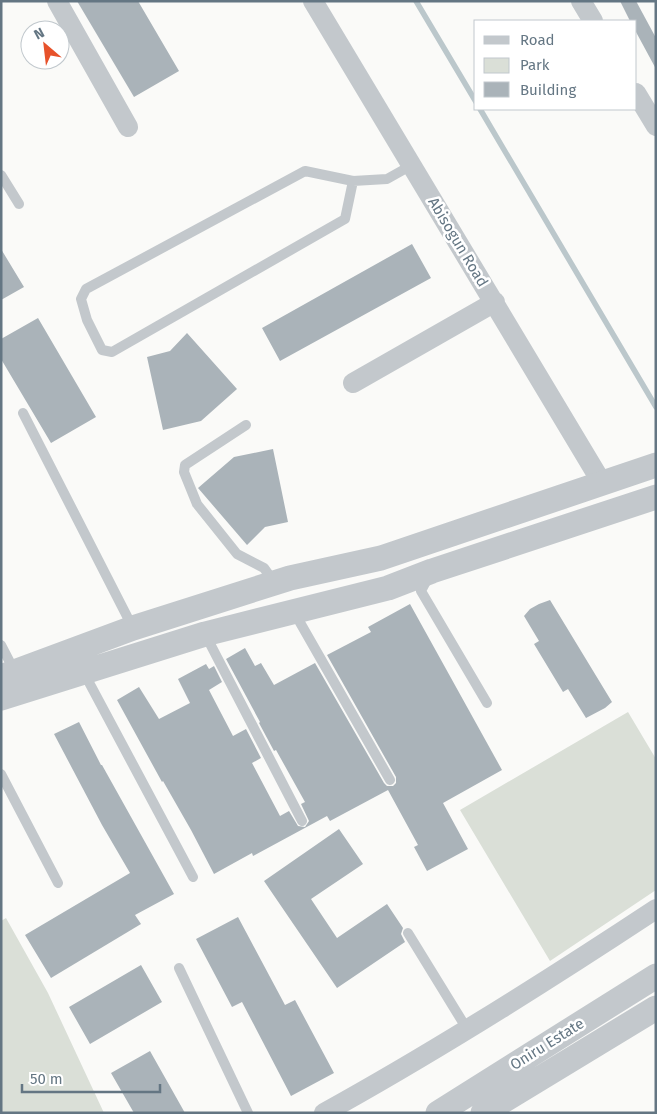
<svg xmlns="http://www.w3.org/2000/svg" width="657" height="1114" viewBox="0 0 657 1114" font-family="'Fira Sans',sans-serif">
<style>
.green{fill:#dadfd7}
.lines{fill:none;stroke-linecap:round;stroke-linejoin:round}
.stream{stroke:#bbc7cb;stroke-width:5.5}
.building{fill:#aab3b9}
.service{stroke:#c3c8cc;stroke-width:10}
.minor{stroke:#c3c8cc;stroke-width:20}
.tertiary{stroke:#c3c8cc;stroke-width:25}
.labels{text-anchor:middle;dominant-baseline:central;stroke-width:5;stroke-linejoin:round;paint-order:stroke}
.street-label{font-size:15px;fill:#647683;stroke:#fff}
</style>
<rect width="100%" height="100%" fill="#fafaf8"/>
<path class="green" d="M 628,712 L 656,759 L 656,890 L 550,961 L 460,810 Z
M 6,918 L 48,993 L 104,1113 L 1,1113 L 1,921 Z"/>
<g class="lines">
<path class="stream" d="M 416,1 L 476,102
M 480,109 L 656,407"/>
</g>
<path class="building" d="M 77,1 L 138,1 L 179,71 L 134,97 Z
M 620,1 L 636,1 L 656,38 L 656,69 L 636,32 L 636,21 L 630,21 Z
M 412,244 L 431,278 L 280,361 L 262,328 Z
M 1,249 L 24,287 L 1,300 Z
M 38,318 L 96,417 L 51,443 L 1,359 L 1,339 Z
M 187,333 L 237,389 L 201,421 L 163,430 L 147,357 L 170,351 Z
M 273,449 L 288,522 L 265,527 L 247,545 L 198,488 L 234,457 Z
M 550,600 L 612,702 L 605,708 L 586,718 L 568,689 L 563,692 L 534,644 L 539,641 L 524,616 L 530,609 L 539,604 Z
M 410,604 L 502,770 L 443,803 L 468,849 L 427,871 L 414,847 L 418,845 L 388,790 L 330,821 L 327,816 L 253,856 L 252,853 L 214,874 L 191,830 L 163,781 L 162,782 L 117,700 L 139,687 L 159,719 L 190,703 L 178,679 L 206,664 L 209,669 L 214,666 L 222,682 L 209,690 L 233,736 L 246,729 L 261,758 L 252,763 L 280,816 L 289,811 L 298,826 L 305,827 L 309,821 L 301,804 L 305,802 L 276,750 L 274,751 L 259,723 L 260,722 L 226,659 L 245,648 L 255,666 L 261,663 L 274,685 L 315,663 L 384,783 L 387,786 L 393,786 L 396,783 L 396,777 L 327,655 L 371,632 L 368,627 Z
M 79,722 L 101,765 L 102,765 L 174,894 L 135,915 L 141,924 L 51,978 L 25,935 L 130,873 L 102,825 L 54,734 Z
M 339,829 L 363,864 L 311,899 L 337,938 L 387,904 L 403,928 L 401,934 L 405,942 L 337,988 L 264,881 Z
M 238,917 L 285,1005 L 295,1000 L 334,1073 L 291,1096 L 242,1002 L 232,1007 L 196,939 Z
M 141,965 L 162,1002 L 90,1044 L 69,1007 Z
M 150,1051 L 185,1113 L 134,1113 L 111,1073 Z"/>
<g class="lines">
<path class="service" d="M 1,175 L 19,204
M 353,181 L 345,219 L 112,352 L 102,350 L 87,320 L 81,299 L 86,289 L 305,171 L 353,181 L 387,179 L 412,165
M 23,413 L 133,628
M 246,425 L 185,465 L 184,472 L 197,504 L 237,554 L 264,568 L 274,582
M 429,576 L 421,591 L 487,703
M 294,612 L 390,780
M 205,634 L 302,821
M 1,645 L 15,672
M 84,673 L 193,877
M 1,774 L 58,883
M 408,933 L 467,1029
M 179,968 L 248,1113"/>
<path class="minor" d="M 57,1 L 128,127
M 313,1 L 602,483
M 581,1 L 593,21
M 636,93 L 656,126
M 353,383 L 495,302
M 324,1113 C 438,1050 547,981 656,909"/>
<path class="tertiary" d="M 1,677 L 133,628 L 290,578 L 381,558 L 656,465
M 1,698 L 205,634 L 388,588 L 432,571 L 656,497
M 438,1113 L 656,976
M 483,1113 L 656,1008"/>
</g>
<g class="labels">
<g class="street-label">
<text transform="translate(458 242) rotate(59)">Abisogun Road</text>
<text transform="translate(547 1044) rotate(-32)">Oniru Estate</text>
</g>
</g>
<rect width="657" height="1114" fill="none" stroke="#647683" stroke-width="5"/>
<rect x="474" y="20" width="162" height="90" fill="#ffffff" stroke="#c1c8cd"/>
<rect x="484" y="36" width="25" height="8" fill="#c3c8cc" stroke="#c1c8cd"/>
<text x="520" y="45" font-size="15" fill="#647683">Road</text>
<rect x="484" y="58" width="25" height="15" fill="#dadfd7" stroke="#c1c8cd"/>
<text x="520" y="70" font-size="15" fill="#647683">Park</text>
<rect x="484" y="82" width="25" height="15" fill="#aab3b9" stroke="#c1c8cd"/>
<text x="520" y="95" font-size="15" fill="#647683">Building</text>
<g transform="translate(45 45) rotate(332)"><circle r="24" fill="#ffffff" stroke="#c1c8cd"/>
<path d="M0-4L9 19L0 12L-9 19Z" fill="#e7522b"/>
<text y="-8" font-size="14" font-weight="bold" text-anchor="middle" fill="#647683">N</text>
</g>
<path d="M22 1084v8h138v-8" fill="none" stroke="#647683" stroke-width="2.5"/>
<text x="30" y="1084" font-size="15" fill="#647683" stroke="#ffffff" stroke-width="4" paint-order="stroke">50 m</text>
</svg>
